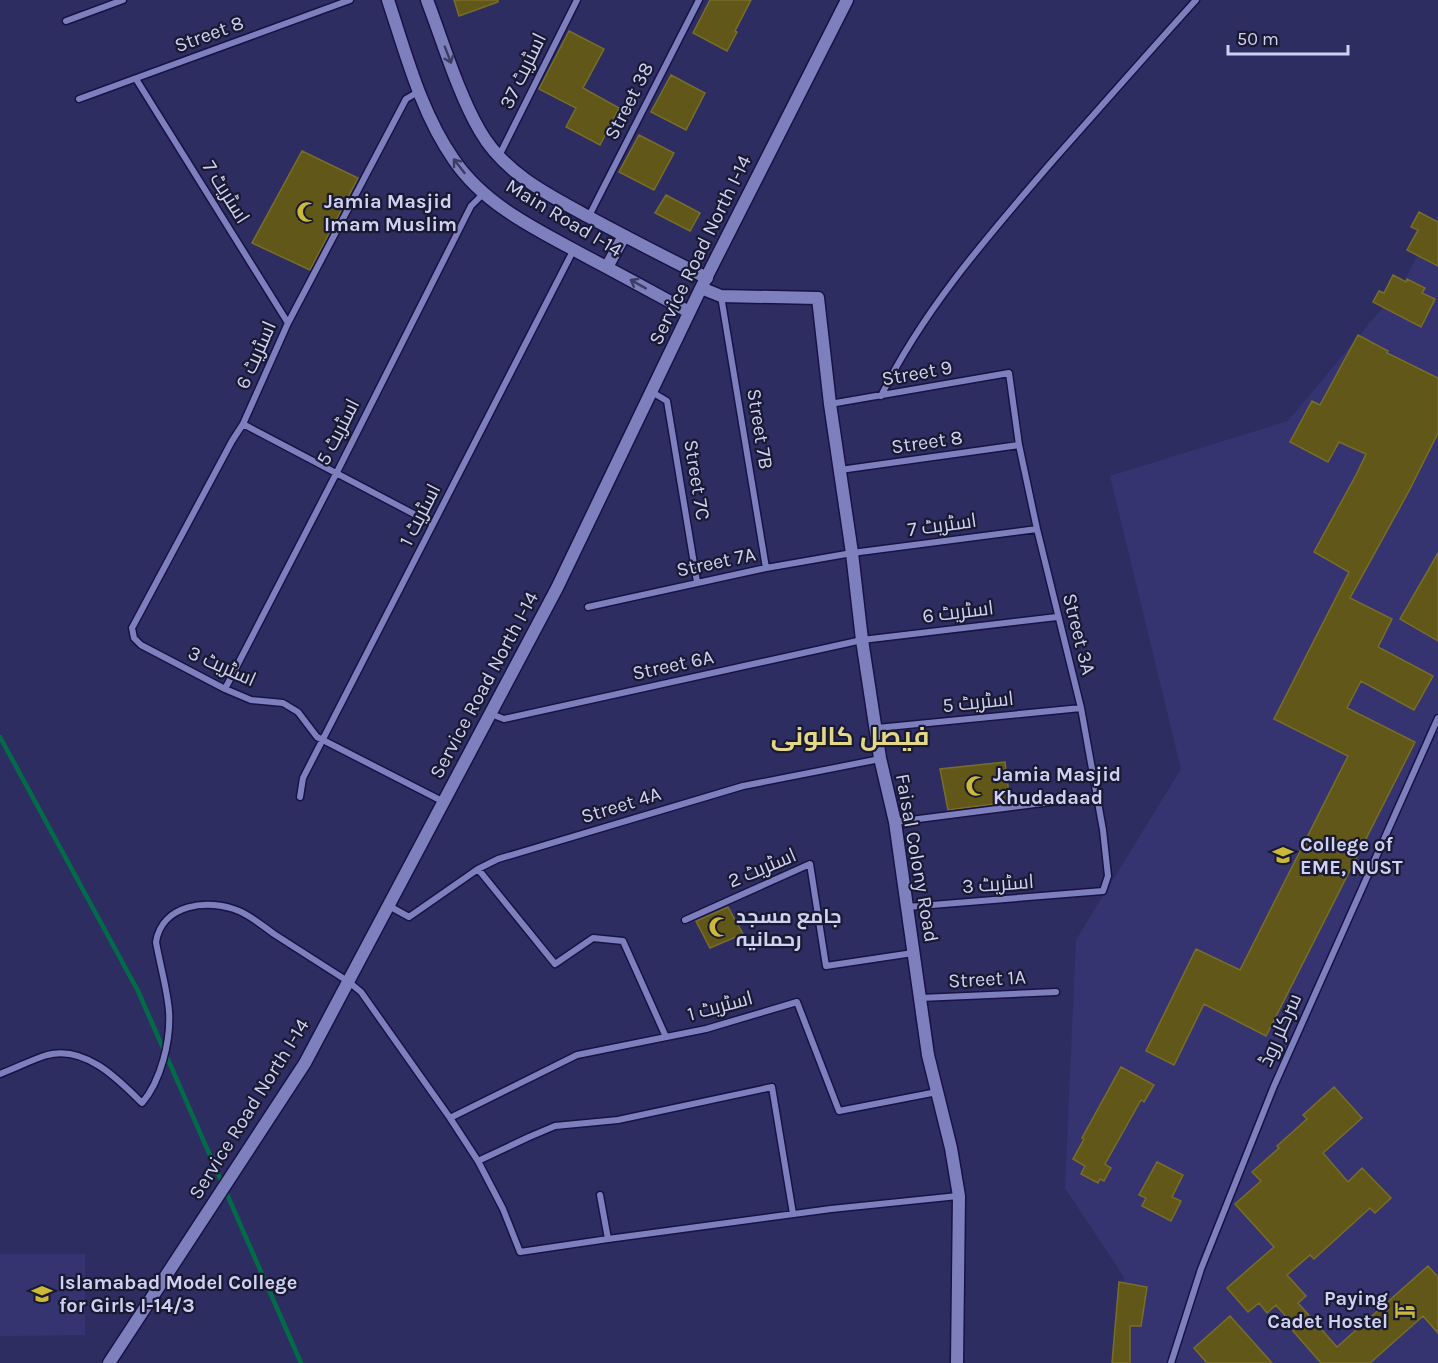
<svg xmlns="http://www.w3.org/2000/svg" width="1438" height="1363" viewBox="0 0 1438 1363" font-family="Karla,Cairo,sans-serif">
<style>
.built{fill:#363470}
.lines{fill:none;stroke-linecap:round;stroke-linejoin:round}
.stream{stroke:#026b47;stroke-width:4.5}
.building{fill:#605718;stroke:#786e28;stroke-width:1.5}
.minor-casing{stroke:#181245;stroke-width:9}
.secondary-casing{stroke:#181245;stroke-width:15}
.minor{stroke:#7d80bc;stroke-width:6}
.secondary{stroke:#7d80bc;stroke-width:12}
.oneway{stroke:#3c3d62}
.labels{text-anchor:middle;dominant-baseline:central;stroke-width:4.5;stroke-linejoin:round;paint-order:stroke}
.street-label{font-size:20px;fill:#ced1f2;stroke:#191931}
.poi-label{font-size:20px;font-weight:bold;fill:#ced1f2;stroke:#191931;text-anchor:start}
.district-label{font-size:26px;font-weight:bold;fill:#e3d889;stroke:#191931}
</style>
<rect width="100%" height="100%" fill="#2e2d62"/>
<path class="built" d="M 1438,215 L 1438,1363 L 1116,1363 L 1124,1277 L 1065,1188 L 1076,940 L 1181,769 L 1110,476 L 1288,421 L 1404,282 Z
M 0,1254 L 85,1254 L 85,1335 L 0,1336 Z"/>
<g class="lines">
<path class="stream" d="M 0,737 L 138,991 L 301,1363"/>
</g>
<path class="building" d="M 454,0 L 498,0 L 498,2 L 459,16 Z
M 710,0 L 751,0 L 735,31 L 737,32 L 727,51 L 693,33 Z
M 569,31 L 604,49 L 583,88 L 619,108 L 600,145 L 566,127 L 576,108 L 539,89 Z
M 671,75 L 705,93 L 686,130 L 651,112 Z
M 639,135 L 674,153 L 654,190 L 619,172 Z
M 302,151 L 358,178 L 310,270 L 252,243 Z
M 666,195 L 700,213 L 690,231 L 655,213 Z
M 1419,212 L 1438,222 L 1438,266 L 1407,250 L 1418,230 L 1411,227 Z
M 1393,275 L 1406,282 L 1407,279 L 1425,288 L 1422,293 L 1435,299 L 1421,327 L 1373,302 L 1379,291 L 1384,293 Z
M 1358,335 L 1388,351 L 1387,353 L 1438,378 L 1438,433 L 1410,489 L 1350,598 L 1392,619 L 1378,647 L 1433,676 L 1414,710 L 1361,681 L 1347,708 L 1415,742 L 1266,1036 L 1204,1004 L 1174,1065 L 1146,1051 L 1196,949 L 1240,970 L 1348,756 L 1274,719 L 1349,572 L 1314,552 L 1356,475 L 1366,454 L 1339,442 L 1328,462 L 1290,442 L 1312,401 L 1320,405 Z
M 1438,553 L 1438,641 L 1400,619 Z
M 1005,762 L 1010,802 L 948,810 L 940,769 Z
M 728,907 L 743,934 L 710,948 L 696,921 Z
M 1121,1067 L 1154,1085 L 1144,1102 L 1141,1100 L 1105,1164 L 1111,1168 L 1104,1181 L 1100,1179 L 1098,1183 L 1081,1174 L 1085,1166 L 1073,1159 L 1084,1139 L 1082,1138 Z
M 1334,1087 L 1362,1118 L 1323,1153 L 1348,1182 L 1362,1168 L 1391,1198 L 1375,1213 L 1370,1208 L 1314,1259 L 1310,1255 L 1287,1275 L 1306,1296 L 1298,1303 L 1337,1347 L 1428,1266 L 1438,1277 L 1438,1333 L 1423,1316 L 1370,1363 L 1321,1363 L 1293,1331 L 1296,1328 L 1276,1305 L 1267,1313 L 1259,1303 L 1248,1312 L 1227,1288 L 1274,1247 L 1235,1204 L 1261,1181 L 1252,1172 L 1279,1148 L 1277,1146 L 1307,1119 L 1303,1115 Z
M 1157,1162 L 1183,1175 L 1172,1197 L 1181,1201 L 1171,1221 L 1142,1206 L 1146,1198 L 1139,1195 Z
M 1119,1282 L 1147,1287 L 1141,1326 L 1130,1326 L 1130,1363 L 1112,1363 Z
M 1230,1316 L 1272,1363 L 1207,1363 L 1194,1348 Z"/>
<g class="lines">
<g class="minor-casing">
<path id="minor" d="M 66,21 L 123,0
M 136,79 L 288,323
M 418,92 L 406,99 L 288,323 L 243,424 L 232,441 L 132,628 L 134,638 L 141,645 L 225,689 L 251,700 L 283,703 L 298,712 L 317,737 L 444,802
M 79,99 L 350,0
M 499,156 L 577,0
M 589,216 L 699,0
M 721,296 L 766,568
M 652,392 L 667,401 L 697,582
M 881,396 C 923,310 988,236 1050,164 C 1099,109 1147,54 1196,0
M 830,404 L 1009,373 L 1019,445 L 1037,529 L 1081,708 L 1103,830 L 1108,876 L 1103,891 L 907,907
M 243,424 L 433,524
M 840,470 L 1019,445
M 588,607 L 766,568 L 852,553 L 1037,529
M 225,689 L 337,472 L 471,206 L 484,193
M 491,714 L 504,719 L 862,640 L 1057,617
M 877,728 L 1081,708
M 300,797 L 303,778 L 574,249
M 895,822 L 1097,796
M 478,869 L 555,964 L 593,938 L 623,941 L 666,1037
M 389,906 L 409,917 L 478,869 L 498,859 L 743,786 L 880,759
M 685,920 L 810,864 L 826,966 L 913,953
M 920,998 L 1056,992
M 0,1074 C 16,1068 31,1060 47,1055 C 85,1045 118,1079 142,1103 C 161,1081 171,1040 169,1011 C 167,988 160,965 156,942 C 162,904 208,898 239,911 C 251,916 263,926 274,934 C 299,950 324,966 349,982 L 361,992 L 450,1118 L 478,1161
M 450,1118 L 577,1055 L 706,1029 L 797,1002 L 839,1111 L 937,1092
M 600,1195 L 608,1239 L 831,1209 L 958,1196
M 608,1239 L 520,1252 L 503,1209 L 478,1161 L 529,1137 L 555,1126 L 618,1120 L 772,1087 L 793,1214
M 1171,1363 L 1201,1269 L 1274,1086 L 1438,718"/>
</g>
<g class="secondary-casing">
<path id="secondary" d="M 388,0 C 406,54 421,113 454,160 C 486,207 540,231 589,258 C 623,276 656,294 689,312
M 427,0 C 443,42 458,93 480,131 C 504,173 548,195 589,217 C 628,238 667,258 707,278
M 607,267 L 624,236
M 701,288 L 721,296 L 818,298 L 830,404 L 852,553 L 862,640 L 880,758 L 895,822 L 928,1055 L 951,1148 L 959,1196 L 957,1363
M 109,1363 L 305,1063 L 557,588 L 701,288 L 847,0"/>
</g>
<use href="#minor" class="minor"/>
<use href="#secondary" class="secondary"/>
</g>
<defs><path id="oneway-shaft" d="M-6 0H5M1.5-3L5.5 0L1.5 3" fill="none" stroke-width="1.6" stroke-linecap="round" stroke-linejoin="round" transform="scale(1.5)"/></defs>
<g class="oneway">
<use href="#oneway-shaft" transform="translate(448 55) rotate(69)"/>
<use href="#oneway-shaft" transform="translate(459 166) rotate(-128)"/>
<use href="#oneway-shaft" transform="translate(638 284) rotate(-151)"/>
</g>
<defs>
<g id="mosque-bare" transform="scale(1.62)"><path d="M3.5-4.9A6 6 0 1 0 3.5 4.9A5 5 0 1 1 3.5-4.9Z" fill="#cbba39" stroke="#191931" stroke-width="2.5" paint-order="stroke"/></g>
<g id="university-bare" transform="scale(1.62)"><path d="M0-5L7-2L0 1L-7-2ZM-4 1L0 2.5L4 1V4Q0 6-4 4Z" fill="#cbba39" stroke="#191931" stroke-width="2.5" paint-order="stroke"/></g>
<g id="hotel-bare" transform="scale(1.62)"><path d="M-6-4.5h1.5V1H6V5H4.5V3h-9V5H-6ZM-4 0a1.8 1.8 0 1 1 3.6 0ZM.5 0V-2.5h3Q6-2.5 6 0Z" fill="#cbba39" stroke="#191931" stroke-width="2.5" paint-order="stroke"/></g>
</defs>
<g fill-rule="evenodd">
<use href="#mosque-bare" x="307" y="212"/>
<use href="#mosque-bare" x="976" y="786"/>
<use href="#university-bare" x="1283" y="855"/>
<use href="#mosque-bare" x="719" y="927"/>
<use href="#university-bare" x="42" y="1294"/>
<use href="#hotel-bare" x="1405" y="1310"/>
</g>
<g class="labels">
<g class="street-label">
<text transform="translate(209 34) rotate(-20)">Street 8</text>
<text transform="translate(523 71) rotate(-64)">اسٹریٹ 37</text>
<text transform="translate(629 101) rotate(-63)">Street 38</text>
<text transform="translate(226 192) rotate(58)">اسٹریٹ 7</text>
<text transform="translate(564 218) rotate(31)">Main Road I-14</text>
<text transform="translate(700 250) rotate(-64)">Service Road North I-14</text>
<text transform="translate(256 355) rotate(-66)">اسٹریٹ 6</text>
<text transform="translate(917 373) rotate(-10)">Street 9</text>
<text transform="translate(760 429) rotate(81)">Street 7B</text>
<text transform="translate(338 432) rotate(-63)">اسٹریٹ 5</text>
<text transform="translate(927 442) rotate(-8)">Street 8</text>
<text transform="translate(697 480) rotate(81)">Street 7C</text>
<text transform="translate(420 515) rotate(-63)">اسٹریٹ 1</text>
<text transform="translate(942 525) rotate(-8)">اسٹریٹ 7</text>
<text transform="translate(716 562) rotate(-12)">Street 7A</text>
<text transform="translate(958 612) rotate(-7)">اسٹریٹ 6</text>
<text transform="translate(1079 634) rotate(76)">Street 3A</text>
<text transform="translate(673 665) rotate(-12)">Street 6A</text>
<text transform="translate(222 666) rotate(24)">اسٹریٹ 3</text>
<text transform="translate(484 685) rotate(-62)">Service Road North I-14</text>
<text transform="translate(978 702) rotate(-6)">اسٹریٹ 5</text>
<text transform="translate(621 805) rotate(-17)">Street 4A</text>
<text transform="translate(917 858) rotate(80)">Faisal Colony Road</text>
<text transform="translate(762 868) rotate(-23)">اسٹریٹ 2</text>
<text transform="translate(998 884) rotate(-4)">اسٹریٹ 3</text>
<text transform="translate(987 979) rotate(-3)">Street 1A</text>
<text transform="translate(720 1006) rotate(-15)">اسٹریٹ 1</text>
<text transform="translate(1280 1030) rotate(-66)">سرکلر روڈ</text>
<text transform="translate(249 1109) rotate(-58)">Service Road North I-14</text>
</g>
<g class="poi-label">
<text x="324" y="201">Jamia Masjid<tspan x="324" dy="23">Imam Muslim</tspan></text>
<text x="993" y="774">Jamia Masjid<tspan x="993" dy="23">Khudadaad</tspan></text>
<text x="1300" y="844">College of<tspan x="1300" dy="23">EME, NUST</tspan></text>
<text x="736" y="916">جامع مسجد<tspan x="736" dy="23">رحمانیہ</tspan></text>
<text x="59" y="1282">Islamabad Model College<tspan x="59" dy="23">for Girls I-14/3</tspan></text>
<text x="1388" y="1298" text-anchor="end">Paying<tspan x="1388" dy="23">Cadet Hostel</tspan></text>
</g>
<g class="district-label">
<text x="850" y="736">فیصل کالونی</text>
</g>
</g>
<path d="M1228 45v9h120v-9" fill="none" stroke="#ced1f2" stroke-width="3"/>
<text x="1237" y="45" font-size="18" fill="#ced1f2" stroke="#191931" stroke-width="4.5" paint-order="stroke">50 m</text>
</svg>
